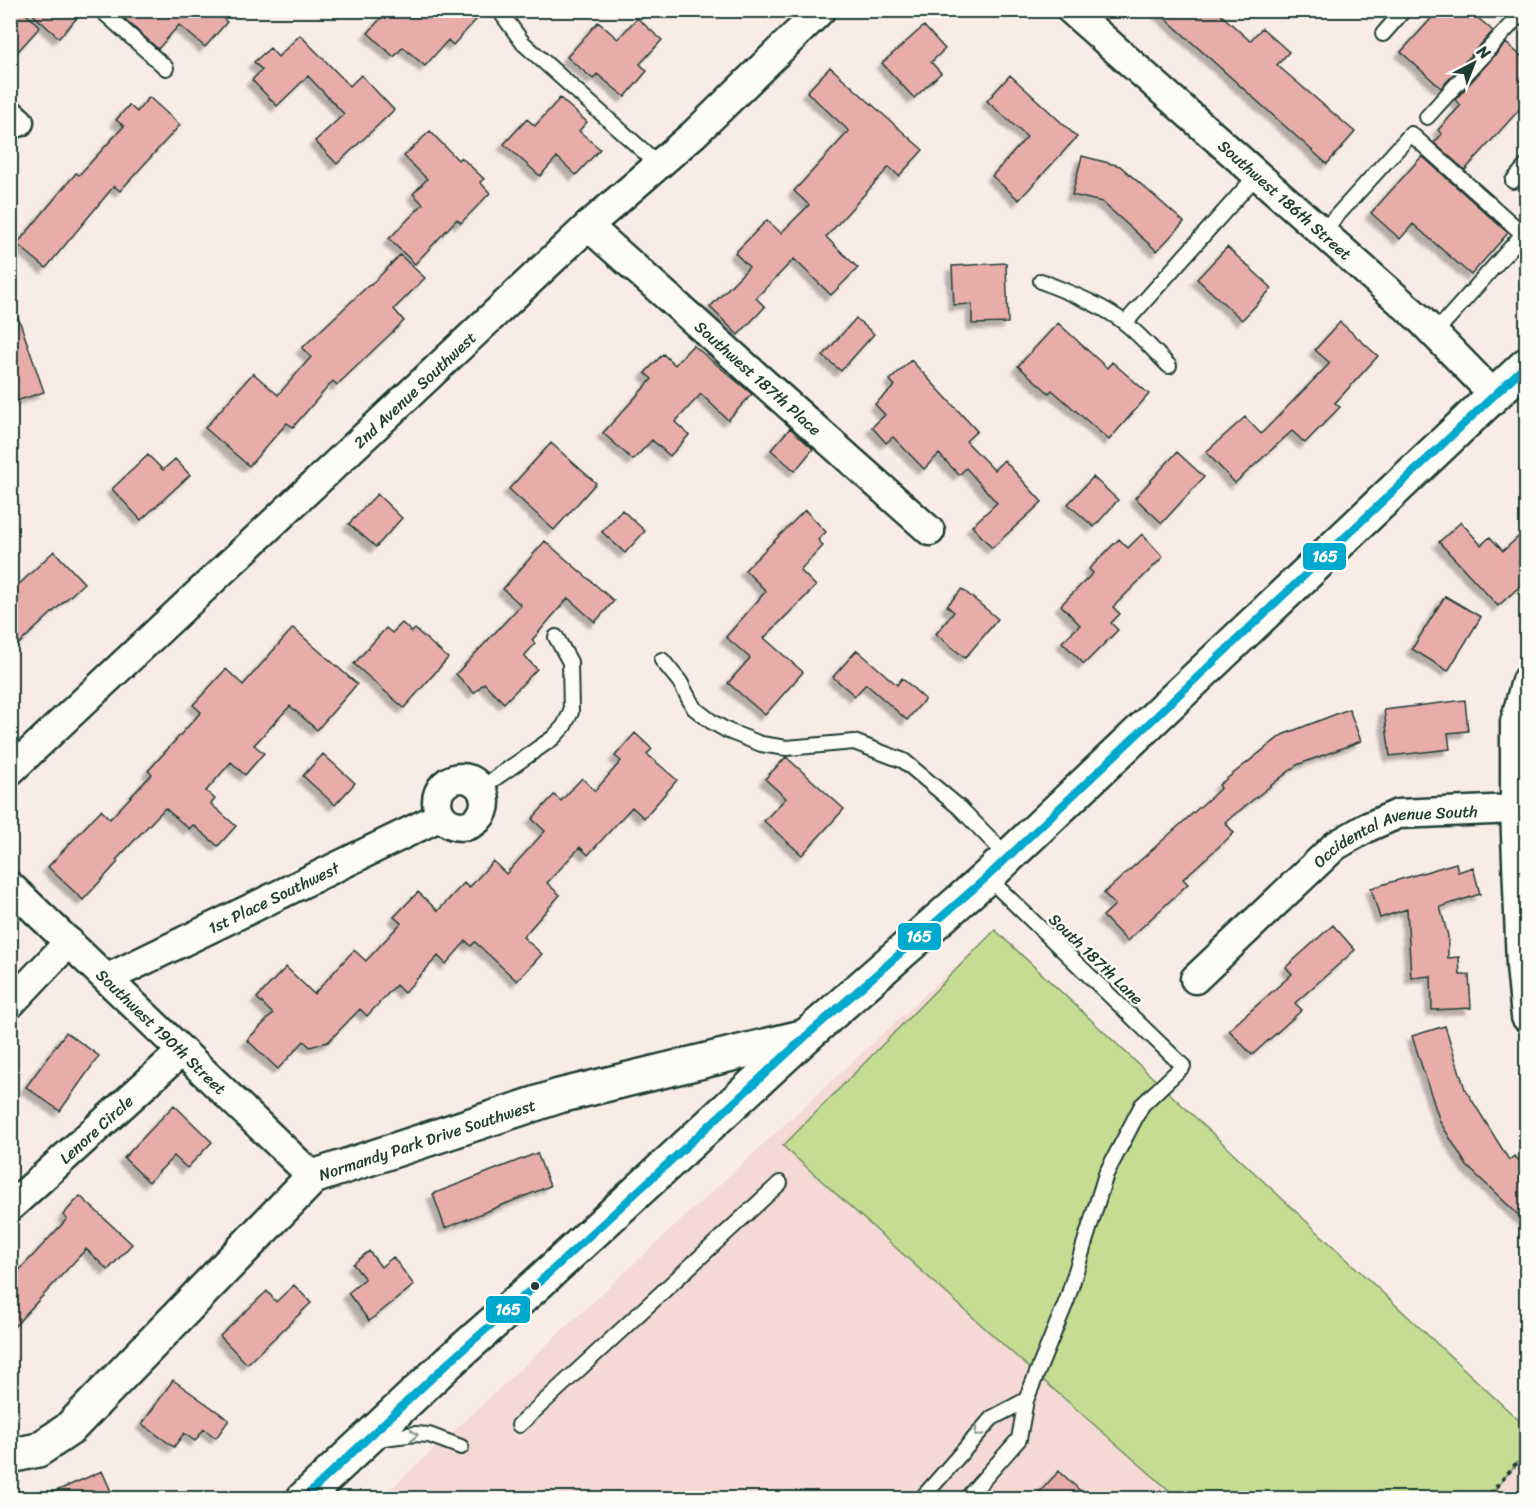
<svg xmlns="http://www.w3.org/2000/svg" width="1537" height="1509" viewBox="0 0 1537 1509" font-family="Sriracha,sans-serif">
<style>
.built{fill:#f4d9d4}
.green{fill:#c5dd93;stroke:#728d64;stroke-width:1.5}
.building{fill:#e9ada9;stroke:#1f3d34;stroke-width:1.5;filter:url(#shadow)}
.lines{fill:none;stroke-linecap:round;stroke-linejoin:round}
.service-casing{stroke:#1f3d34;stroke-width:18}
.minor-casing{stroke:#1f3d34;stroke-width:33}
.tertiary-casing{stroke:#1f3d34;stroke-width:38}
.primary-casing{stroke:#1f3d34;stroke-width:38}
.path{stroke:#1f3d34;stroke-width:4;stroke-dasharray:4.5 4.5;stroke-linecap:butt}
.service{stroke:#fdfcf7;stroke-width:14}
.minor{stroke:#fdfcf7;stroke-width:28}
.tertiary{stroke:#fdfcf7;stroke-width:33}
.primary{stroke:#fdfcf7;stroke-width:33}
.bus-1-casing{stroke:#fdfcf7;stroke-width:12}
.bus-1{stroke:#00a9ce;stroke-width:8}
.oneway{stroke:#8e9c96}
.bus-dot{fill:#1f3d34;stroke:#fdfcf7;stroke-width:2}
.labels{text-anchor:middle;dominant-baseline:central;stroke-width:5;stroke-linejoin:round;paint-order:stroke}
.street-label{font-size:16px;fill:#1f3d34;stroke:#fdfcf7}
.line-badge{stroke:#fdfcf7;stroke-width:2}
.badge-label{font-size:16px;text-anchor:middle;font-weight:bold;fill:#fff}
</style>
<defs>
<filter id="shadow"><feDropShadow dx="-5.5" dy="5.5" stdDeviation="1.5" flood-color="#0004"/></filter>
</defs>
<rect width="100%" height="100%" fill="#f9ece7"/>
<filter id="ink" filterUnits="userSpaceOnUse"><feTurbulence type="fractalNoise" baseFrequency=".0167" numOctaves="2"/><feDisplacementMap in="SourceGraphic" scale="12" xChannelSelector="R" yChannelSelector="G"/><feConvolveMatrix kernelMatrix="1 2 1 2 8 2 1 2 1" color-interpolation-filters="sRGB"/></filter>
<g filter="url(#ink)">
<path class="built" d="M 995,930 L 1526,1427 L 1526,1498 L 381,1498 Z"/>
<path class="green" d="M 995,930 L 1526,1427 L 1526,1452 L 1492,1493 L 1482,1498 L 1178,1498 L 1027,1366 L 783,1146 Z"/>
<path class="building" d="M 10,10 L 22,10 L 40,27 L 10,60 Z
M 28,10 L 84,10 L 59,38 Z
M 115,10 L 213,10 L 227,22 L 205,47 L 179,25 L 158,49 Z
M 388,10 L 485,10 L 453,45 L 448,40 L 425,66 L 403,47 L 394,57 L 368,33 Z
M 1156,10 L 1216,10 L 1250,41 L 1262,28 L 1289,52 L 1277,65 L 1355,132 L 1327,164 Z
M 1439,10 L 1469,10 L 1493,31 L 1441,88 L 1401,52 Z
M 637,18 L 662,40 L 640,64 L 647,71 L 625,97 L 597,74 L 593,79 L 567,57 L 598,22 L 618,39 Z
M 924,26 L 945,49 L 931,62 L 941,73 L 914,98 L 882,63 Z
M 300,35 L 350,86 L 361,75 L 394,110 L 337,164 L 315,141 L 344,114 L 308,76 L 277,106 L 252,80 L 262,70 L 254,62 L 270,48 L 278,57 Z
M 1506,43 L 1527,61 L 1527,101 L 1465,170 L 1434,143 L 1442,134 L 1438,130 L 1461,105 L 1455,100 Z
M 830,67 L 923,150 L 899,176 L 889,167 L 826,237 L 858,268 L 831,295 L 794,259 L 756,298 L 765,307 L 738,335 L 710,307 L 749,267 L 735,253 L 767,220 L 781,233 L 809,205 L 794,191 L 849,131 L 807,92 Z
M 1010,75 L 1077,137 L 1019,200 L 992,176 L 1027,137 L 987,101 Z
M 149,97 L 180,125 L 120,191 L 114,186 L 46,268 L 17,244 L 76,173 L 79,175 L 124,126 L 116,120 L 129,105 L 137,112 Z
M 560,98 L 587,122 L 579,131 L 600,149 L 576,175 L 557,157 L 540,176 L 504,144 L 527,119 L 535,126 Z
M 430,131 L 458,160 L 461,157 L 484,179 L 480,182 L 490,193 L 461,223 L 457,219 L 415,264 L 389,239 L 423,204 L 413,194 L 427,179 L 404,156 Z
M 1082,156 L 1120,166 L 1184,222 L 1157,251 L 1102,202 L 1072,195 Z
M 1422,156 L 1508,233 L 1471,275 L 1413,224 L 1400,239 L 1371,213 Z
M 1227,247 L 1272,288 L 1242,320 L 1197,279 Z
M 400,255 L 425,278 L 394,309 L 404,321 L 337,385 L 333,381 L 293,427 L 287,423 L 249,466 L 205,428 L 253,373 L 278,395 L 311,357 L 302,348 L 370,284 L 371,285 Z
M 1006,263 L 1008,323 L 972,324 L 972,304 L 954,305 L 952,266 Z
M 14,305 L 44,392 L 10,403 L 10,306 Z
M 856,318 L 874,334 L 841,371 L 823,356 Z
M 1340,322 L 1378,356 L 1335,403 L 1340,407 L 1305,443 L 1292,431 L 1235,483 L 1206,452 L 1245,417 L 1261,434 L 1330,363 L 1315,350 Z
M 1058,323 L 1107,368 L 1112,362 L 1149,394 L 1109,440 L 1052,390 L 1049,393 L 1018,366 Z
M 693,345 L 752,394 L 728,420 L 701,394 L 675,422 L 689,435 L 670,456 L 652,440 L 633,460 L 603,433 L 652,379 L 645,373 L 663,354 L 675,365 Z
M 911,360 L 977,431 L 966,441 L 994,470 L 1004,460 L 1042,502 L 992,548 L 972,526 L 997,503 L 966,468 L 959,475 L 939,454 L 924,469 L 893,437 L 886,443 L 872,427 L 885,415 L 875,404 L 895,386 L 890,380 Z
M 790,428 L 813,449 L 795,471 L 771,450 Z
M 551,443 L 596,483 L 554,530 L 509,489 Z
M 1177,452 L 1204,477 L 1162,523 L 1135,498 Z
M 148,455 L 163,470 L 175,459 L 190,475 L 141,520 L 112,489 Z
M 1093,477 L 1118,500 L 1094,527 L 1068,504 Z
M 377,494 L 402,518 L 376,547 L 349,524 Z
M 622,510 L 645,531 L 625,553 L 602,532 Z
M 805,510 L 826,532 L 818,540 L 823,546 L 800,570 L 816,586 L 764,638 L 803,672 L 765,715 L 728,683 L 750,658 L 726,637 L 766,591 L 745,570 Z
M 1461,522 L 1481,545 L 1490,537 L 1503,551 L 1527,529 L 1527,580 L 1498,606 L 1439,542 Z
M 1142,534 L 1163,557 L 1113,607 L 1120,614 L 1111,623 L 1118,630 L 1084,664 L 1062,642 L 1080,625 L 1061,605 L 1093,573 L 1089,569 L 1119,539 L 1128,548 Z
M 545,541 L 614,601 L 595,622 L 568,598 L 532,640 L 535,644 L 524,656 L 537,669 L 504,703 L 484,683 L 474,693 L 456,674 L 521,605 L 503,589 Z
M 54,551 L 84,583 L 10,652 L 10,593 Z
M 962,589 L 998,619 L 965,658 L 936,634 L 954,612 L 947,606 Z
M 1445,596 L 1481,617 L 1448,671 L 1412,649 Z
M 402,623 L 412,632 L 415,629 L 448,658 L 404,708 L 354,664 L 386,628 L 392,633 Z
M 293,628 L 357,684 L 317,730 L 290,706 L 254,745 L 264,753 L 245,775 L 231,762 L 206,791 L 215,799 L 211,804 L 236,826 L 218,846 L 193,825 L 189,829 L 165,808 L 116,860 L 118,862 L 83,900 L 48,867 L 101,810 L 110,819 L 152,774 L 148,771 L 201,712 L 193,705 L 226,669 L 243,685 Z
M 857,650 L 897,685 L 902,678 L 925,699 L 907,720 L 866,684 L 855,696 L 833,677 Z
M 1465,700 L 1468,731 L 1448,733 L 1450,749 L 1390,756 L 1384,710 Z
M 1349,709 L 1361,741 L 1297,765 L 1225,822 L 1234,833 L 1183,879 L 1188,884 L 1127,941 L 1103,916 L 1115,905 L 1104,893 L 1221,788 L 1219,785 L 1282,735 Z
M 635,733 L 652,749 L 647,754 L 677,780 L 644,818 L 632,807 L 588,855 L 580,847 L 547,883 L 560,895 L 523,937 L 542,954 L 517,981 L 475,942 L 471,946 L 466,941 L 446,964 L 438,956 L 404,993 L 396,985 L 367,1016 L 360,1009 L 328,1042 L 310,1047 L 304,1041 L 278,1069 L 247,1040 L 273,1014 L 257,998 L 286,967 L 314,994 L 354,950 L 366,961 L 401,923 L 394,917 L 418,892 L 438,911 L 464,883 L 469,888 L 493,861 L 506,874 L 545,831 L 532,819 L 554,795 L 561,801 L 582,778 L 595,791 L 621,761 L 615,756 Z
M 323,754 L 355,783 L 335,805 L 303,776 Z
M 786,757 L 844,809 L 802,855 L 764,821 L 786,798 L 765,779 Z
M 1456,863 L 1458,872 L 1473,867 L 1480,894 L 1440,907 L 1448,936 L 1448,958 L 1459,957 L 1460,975 L 1469,975 L 1471,1008 L 1432,1010 L 1431,976 L 1411,978 L 1407,909 L 1380,918 L 1371,888 Z
M 1333,925 L 1355,950 L 1295,1003 L 1302,1010 L 1252,1055 L 1229,1030 L 1292,974 L 1286,967 Z
M 1445,1026 L 1465,1089 L 1509,1160 L 1514,1156 L 1527,1168 L 1527,1223 L 1467,1166 L 1440,1122 L 1412,1036 Z
M 66,1032 L 99,1056 L 60,1111 L 26,1087 Z
M 174,1105 L 212,1142 L 187,1168 L 174,1156 L 149,1182 L 124,1158 Z
M 537,1153 L 550,1186 L 445,1228 L 433,1194 Z
M 80,1196 L 132,1244 L 108,1270 L 86,1249 L 10,1331 L 10,1280 L 67,1219 L 63,1215 Z
M 369,1251 L 381,1267 L 393,1257 L 414,1285 L 369,1321 L 348,1293 L 365,1279 L 353,1264 Z
M 294,1285 L 311,1303 L 247,1364 L 220,1336 L 267,1291 L 276,1302 Z
M 173,1380 L 229,1420 L 216,1438 L 204,1429 L 195,1441 L 184,1433 L 174,1447 L 142,1424 Z
M 102,1471 L 114,1498 L 40,1498 Z
M 1059,1471 L 1088,1498 L 1034,1498 Z"/>
<g class="lines">
<g class="service-casing">
<path id="service" d="M 101,10 L 166,68
M 499,10 L 523,43 L 659,165
M 1383,34 L 1404,10
M 1427,117 L 1524,10
M 1513,181 L 1526,166
M 1322,232 L 1411,134 L 1523,234 L 1434,334
M 1041,281 C 1069,293 1101,304 1125,323 C 1141,336 1155,352 1169,366
M 1125,323 L 1257,175
M 662,660 L 680,682 L 694,708 L 712,722 L 728,731 L 761,744 L 787,748 L 854,742 L 904,761 L 960,808 L 1008,857
M 481,788 L 553,738 L 564,726 L 571,712 L 570,662 L 556,637
M 519,1425 L 780,1183
M 376,1439 L 415,1434 L 429,1435 L 461,1447
M 922,1498 L 992,1418 L 1026,1400
M 967,1498 L 1019,1439 L 1026,1400 L 1067,1300 L 1106,1174 L 1142,1105 L 1183,1066 L 987,877"/>
</g>
<g class="minor-casing">
<g id="minor">
<path id="s1" d="M 1071,10 L 1420,319 L 1495,396"/>
<path d="M 10,114 L 19,122"/>
<path id="s2" d="M 588,226 L 930,531"/>
<path id="s3" d="M 10,771 L 588,226 L 694,134 L 821,10"/>
<circle cx="461" cy="802" r="24"/>
<path d="M 1515,809 L 1521,966 L 1526,1017"/>
<path id="s4" d="M 10,886 L 313,1177"/>
<path id="s5" d="M 108,978 L 441,816"/>
<path id="s6" d="M 1195,979 L 1335,846 L 1368,827 L 1398,814 L 1515,809 L 1515,722 L 1526,681"/>
<path d="M 10,1004 L 69,942"/>
<path id="s7" d="M 10,1207 L 181,1052"/>
</g>
</g>
<g class="tertiary-casing">
<g id="tertiary">
<path id="s8" d="M 10,1456 L 38,1450 L 68,1430 L 313,1177 L 559,1096 L 806,1036"/>
</g>
</g>
<g class="primary-casing">
<path id="primary" d="M 304,1498 L 449,1362 L 536,1285 L 806,1036 L 987,877 L 1526,365"/>
</g>
<path class="path" d="M 1482,1498 L 1491,1493 L 1526,1452"/>
<use href="#service" class="service"/>
<use href="#minor" class="minor"/>
<use href="#tertiary" class="tertiary"/>
<use href="#primary" class="primary"/>
<g class="bus-1-casing">
<path id="bus-1" d="M 304,1498 L 449,1362 L 536,1285 L 806,1036 L 987,877 L 1526,365"/>
</g>
<use href="#bus-1" class="bus-1"/>
</g>
<defs><path id="oneway-chevron" d="M-2-3.5L2.5 0L-2 3.5" fill="none" stroke-width="1.6" stroke-linecap="round" stroke-linejoin="round" transform="scale(1.5)"/></defs>
<g class="oneway">
<use href="#oneway-chevron" transform="translate(978 1433) rotate(131)"/>
<use href="#oneway-chevron" transform="translate(414 1435) rotate(-2)"/>
</g>
</g>
<circle class="bus-dot" cx="535" cy="1286" r="5"/>
<g class="labels">
<g class="street-label">
<text stroke="none"><textPath href="#s1" startOffset="286">Southwest 186th Street</textPath></text>
<text stroke="none"><textPath href="#s2" startOffset="228">Southwest 187th Place</textPath></text>
<text stroke="none"><textPath href="#s3" startOffset="556">2nd Avenue Southwest</textPath></text>
<text stroke="none"><textPath href="#s6" startOffset="255">Occidental Avenue South</textPath></text>
<text stroke="none"><textPath href="#s5" startOffset="184">1st Place Southwest</textPath></text>
<text transform="translate(1096 959) rotate(44)">South 187th Lane</text>
<text stroke="none"><textPath href="#s4" startOffset="210">Southwest 190th Street</textPath></text>
<text stroke="none"><textPath href="#s7" startOffset="116">Lenore Circle</textPath></text>
<text stroke="none"><textPath href="#s8" startOffset="537">Normandy Park Drive Southwest</textPath></text>
</g>
</g>
<g class="line-badge">
<rect x="1302" y="542" width="45" height="29" rx="6" fill="#00a9ce"/>
<rect x="897" y="922" width="45" height="29" rx="6" fill="#00a9ce"/>
<rect x="485" y="1295" width="46" height="29" rx="6" fill="#00a9ce"/>
</g>
<g class="badge-label">
<text x="1325" y="562">165</text>
<text x="919" y="942">165</text>
<text x="508" y="1315">165</text>
</g>
<rect width="1537" height="1509" fill="none" stroke="#fdfcf7" stroke-width="36"/>
<rect x="18" y="18" width="1501" height="1473" fill="none" stroke="#1f3d34" stroke-width="2" filter="url(#ink)"/>
<g transform="translate(1474 63) rotate(42)" stroke="#fdfcf7" stroke-width="4.5" paint-order="stroke">
<path d="M0-4.5L10 22L0 15L-10 22Z" fill="#1f3d34"/>
<text y="-9" font-size="16" font-weight="bold" text-anchor="middle" fill="#1f3d34">N</text>
</g>
</svg>
